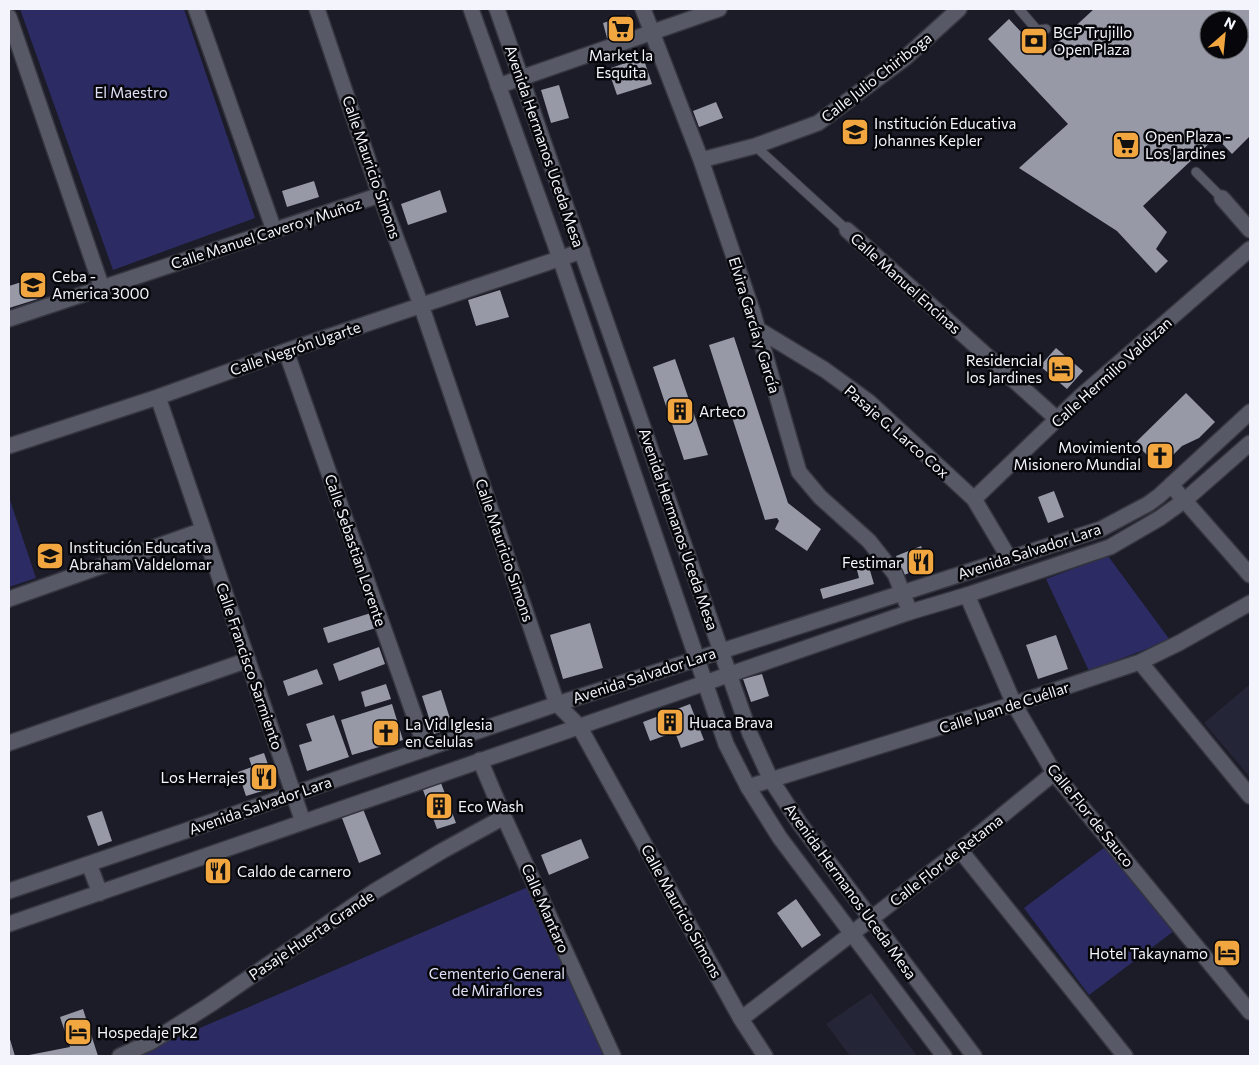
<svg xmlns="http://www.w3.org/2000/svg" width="1259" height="1065" viewBox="0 0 1259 1065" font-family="Commissioner,sans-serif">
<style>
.built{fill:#242536}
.green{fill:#2c2b63}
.building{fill:#9799a7;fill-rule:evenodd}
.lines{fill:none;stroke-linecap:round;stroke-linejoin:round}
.lane-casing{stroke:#35363f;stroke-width:11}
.street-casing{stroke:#35363f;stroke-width:18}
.secondary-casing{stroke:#35363f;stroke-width:18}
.lane{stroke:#575966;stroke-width:9}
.street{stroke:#575966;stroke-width:15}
.secondary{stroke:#575966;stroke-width:15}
.labels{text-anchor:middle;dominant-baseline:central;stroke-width:5;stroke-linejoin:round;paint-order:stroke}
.poi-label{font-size:15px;fill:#f3f4fc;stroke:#07070b;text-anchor:start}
.street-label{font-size:15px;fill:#f3f4fc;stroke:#07070b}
.park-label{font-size:15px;fill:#dee0f6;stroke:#07070b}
</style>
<rect width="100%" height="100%" fill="#1b1c27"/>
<path class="built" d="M 1250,684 L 1250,777 L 1204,723 Z
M 871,993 L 917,1056 L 850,1056 L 826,1024 Z"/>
<path class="green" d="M 20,9 L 184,9 L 255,218 L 113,270 Z
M 9,497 L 36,578 L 9,587 Z
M 1108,556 L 1170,640 L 1089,671 L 1046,579 Z
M 1109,844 L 1174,931 L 1089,995 L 1024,908 Z
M 535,884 L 613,1056 L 132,1056 L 179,1037 Z"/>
<path class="building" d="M 1094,9 L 1250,9 L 1250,136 L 1232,154 L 1216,137 L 1143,206 L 1167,232 L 1156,249 L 1168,261 L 1156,273 L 1117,231 L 1019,168 L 1068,124 L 988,39 L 1009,19 L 1043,56 ZM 1209,20 L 1239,20 L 1239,50 L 1209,50 Z
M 629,15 L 634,31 L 607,38 L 603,23 Z
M 643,57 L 652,84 L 617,95 L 608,69 Z
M 559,85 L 569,118 L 551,123 L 541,90 Z
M 716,102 L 723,118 L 699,127 L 693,111 Z
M 314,181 L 319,197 L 287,207 L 282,191 Z
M 440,190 L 447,212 L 408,225 L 401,204 Z
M 34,278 L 41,298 L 9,308 L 9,286 Z
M 500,290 L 509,317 L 476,326 L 468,300 Z
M 734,337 L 788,503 L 821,529 L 807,551 L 775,529 L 779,521 L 777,518 L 765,520 L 709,345 Z
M 1056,348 L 1083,371 L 1067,389 L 1040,366 Z
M 675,359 L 708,455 L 684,460 L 653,367 Z
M 1186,393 L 1215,422 L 1199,438 L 1182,446 L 1160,468 L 1135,443 Z
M 1054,491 L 1064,517 L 1048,523 L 1038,497 Z
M 921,546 L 929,565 L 904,575 L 896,556 Z
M 869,567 L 874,584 L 823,599 L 820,589 L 859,578 L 857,570 Z
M 374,612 L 379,627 L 328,643 L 323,628 Z
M 590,623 L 603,668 L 563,679 L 550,635 Z
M 1056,635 L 1068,669 L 1038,679 L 1026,645 Z
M 379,647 L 385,664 L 339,681 L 333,664 Z
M 317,669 L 323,684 L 288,696 L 283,681 Z
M 762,674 L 769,696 L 751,702 L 743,679 Z
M 386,684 L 391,699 L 365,707 L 361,692 Z
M 441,690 L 453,728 L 434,734 L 422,696 Z
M 392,704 L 403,740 L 352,755 L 341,720 Z
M 690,704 L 704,740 L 681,748 L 675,732 L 650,741 L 643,722 Z
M 334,715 L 349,757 L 307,771 L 299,745 L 312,741 L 306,724 Z
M 264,753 L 276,787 L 246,796 L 238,772 L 252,767 L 249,758 Z
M 441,783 L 456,823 L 437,829 L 423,790 Z
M 363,809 L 381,854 L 359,863 L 342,818 Z
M 102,811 L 112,841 L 98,846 L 87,816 Z
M 581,839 L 589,858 L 549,875 L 541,855 Z
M 796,899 L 821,935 L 802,948 L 777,913 Z
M 83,1009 L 98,1056 L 24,1056 L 70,1047 L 60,1017 Z
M 9,1036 L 15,1056 L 9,1056 Z"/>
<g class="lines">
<g class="lane-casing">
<path id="lane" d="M 1019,9 L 1037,30 L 1046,29
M 755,146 L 847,230
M 1196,172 L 1222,198"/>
</g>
<g class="street-casing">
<path id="street" d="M 196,9 L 274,230
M 317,9 L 380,195 L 421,305 L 557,704 L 579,726 L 741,1019 L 765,1056
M 643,9 L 701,160 L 753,313 L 799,472 L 820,497 L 869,541 L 895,574 L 910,612
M 9,17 L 102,288
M 498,86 L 719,9
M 701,160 L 755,146 L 818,123 L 905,58 L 959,9
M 1222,198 L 1250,230
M 847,230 L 1057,419
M 9,319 L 380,195
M 759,330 L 825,370 L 869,402 L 974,499 L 1009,558
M 286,351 L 426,749
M 158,397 L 303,822
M 9,446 L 158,397 L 286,351 L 582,251
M 1171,485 L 1250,575
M 974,499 L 1081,396 L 1250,249
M 967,595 L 1014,704 L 1054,773 L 1250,1012
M 9,599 L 203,530
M 1140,662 L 1250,796
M 9,743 L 248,660
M 480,760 L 504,817 L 613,1056
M 748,787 L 1014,704 L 1140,662 L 1179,643 L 1250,603
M 960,850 L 1125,1056
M 741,1019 L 960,850 L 1054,773
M 120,1056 L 151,1042 L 211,1004 L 375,891 L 442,851 L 504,817"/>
</g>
<g class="secondary-casing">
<path id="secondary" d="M 471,9 L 560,258 L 726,744 L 748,787 L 780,838 L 944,1056
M 497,9 L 750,734 L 771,780 L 800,824 L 974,1056
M 89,864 L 100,893
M 9,891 L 557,704 L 1101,529 L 1148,504 L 1159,496 L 1250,412
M 9,924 L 910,612 L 967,595 L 1110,547 L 1160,518 L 1185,500 L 1250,443"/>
</g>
<use href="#lane" class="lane"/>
<use href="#street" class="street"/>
<use href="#secondary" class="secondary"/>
</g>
<defs>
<g id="supermarket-square" transform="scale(1.4375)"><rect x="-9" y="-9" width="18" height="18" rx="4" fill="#f1a640" stroke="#07070b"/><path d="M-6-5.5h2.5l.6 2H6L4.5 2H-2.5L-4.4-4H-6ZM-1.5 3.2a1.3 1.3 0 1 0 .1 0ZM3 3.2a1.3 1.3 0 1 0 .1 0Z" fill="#111"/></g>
<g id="bank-square" transform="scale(1.4375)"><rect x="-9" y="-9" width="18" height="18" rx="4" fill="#f1a640" stroke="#07070b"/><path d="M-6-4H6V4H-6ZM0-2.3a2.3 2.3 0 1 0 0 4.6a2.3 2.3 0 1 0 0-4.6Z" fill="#111"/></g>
<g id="school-square" transform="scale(1.4375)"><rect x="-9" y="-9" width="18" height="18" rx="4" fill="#f1a640" stroke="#07070b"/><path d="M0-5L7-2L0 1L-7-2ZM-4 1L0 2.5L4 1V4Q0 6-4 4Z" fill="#111"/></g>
<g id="hotel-square" transform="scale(1.4375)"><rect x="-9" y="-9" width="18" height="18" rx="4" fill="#f1a640" stroke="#07070b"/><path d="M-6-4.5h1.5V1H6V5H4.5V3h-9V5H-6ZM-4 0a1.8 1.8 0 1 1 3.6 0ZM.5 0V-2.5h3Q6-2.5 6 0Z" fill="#111"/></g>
<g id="building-square" transform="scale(1.4375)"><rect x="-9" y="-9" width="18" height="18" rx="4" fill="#f1a640" stroke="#07070b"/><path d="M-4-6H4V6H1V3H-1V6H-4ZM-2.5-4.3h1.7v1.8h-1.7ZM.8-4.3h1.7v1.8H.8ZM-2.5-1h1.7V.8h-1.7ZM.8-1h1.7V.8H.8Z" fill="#111"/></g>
<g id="church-square" transform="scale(1.4375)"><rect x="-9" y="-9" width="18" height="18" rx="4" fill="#f1a640" stroke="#07070b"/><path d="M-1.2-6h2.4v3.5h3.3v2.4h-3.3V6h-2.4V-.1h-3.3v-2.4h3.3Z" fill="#111"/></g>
<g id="restaurant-square" transform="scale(1.4375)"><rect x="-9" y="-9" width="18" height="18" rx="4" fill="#f1a640" stroke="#07070b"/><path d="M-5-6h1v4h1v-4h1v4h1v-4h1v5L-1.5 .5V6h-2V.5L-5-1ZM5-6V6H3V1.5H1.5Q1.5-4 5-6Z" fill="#111"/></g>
</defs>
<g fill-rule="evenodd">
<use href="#supermarket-square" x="621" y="29"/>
<use href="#bank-square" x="1034" y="41"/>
<use href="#school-square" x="855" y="132"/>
<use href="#supermarket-square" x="1126" y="145"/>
<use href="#school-square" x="33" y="285"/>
<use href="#hotel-square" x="1061" y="369"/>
<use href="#building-square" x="680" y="411"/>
<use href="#church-square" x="1160" y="456"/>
<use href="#school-square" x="50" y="556"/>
<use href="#restaurant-square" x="921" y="562"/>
<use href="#building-square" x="670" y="722"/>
<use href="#church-square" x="386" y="733"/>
<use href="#restaurant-square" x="264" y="777"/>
<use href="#building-square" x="439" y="806"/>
<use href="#restaurant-square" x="218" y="871"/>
<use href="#hotel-square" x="1227" y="953"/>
<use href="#hotel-square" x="78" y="1032"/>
</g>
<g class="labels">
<g class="poi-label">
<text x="1053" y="32">BCP Trujillo<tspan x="1053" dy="17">Open Plaza</tspan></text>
<text x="621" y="55" text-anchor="middle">Market la<tspan x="621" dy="17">Esquita</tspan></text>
<text x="874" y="123">Institución Educativa<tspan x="874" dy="17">Johannes Kepler</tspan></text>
<text x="1145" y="136">Open Plaza -<tspan x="1145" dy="17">Los Jardines</tspan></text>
<text x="52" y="276">Ceba -<tspan x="52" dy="17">America 3000</tspan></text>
<text x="1042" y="360" text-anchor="end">Residencial<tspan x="1042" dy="17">los Jardines</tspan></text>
<text x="699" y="411">Arteco</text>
<text x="1141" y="447" text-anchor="end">Movimiento<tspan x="1141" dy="17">Misionero Mundial</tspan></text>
<text x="69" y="547">Institución Educativa<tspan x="69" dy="17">Abraham Valdelomar</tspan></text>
<text x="902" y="562" text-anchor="end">Festimar</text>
<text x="689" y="722">Huaca Brava</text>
<text x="405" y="724">La Vid Iglesia<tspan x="405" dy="17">en Celulas</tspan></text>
<text x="245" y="777" text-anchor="end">Los Herrajes</text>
<text x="458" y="806">Eco Wash</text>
<text x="237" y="871">Caldo de carnero</text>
<text x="1208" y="953" text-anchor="end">Hotel Takaynamo</text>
<text x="97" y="1032">Hospedaje Pk2</text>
</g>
<g class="street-label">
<text transform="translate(876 77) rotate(-38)">Calle Julio Chiriboga</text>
<text transform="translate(545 146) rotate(71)">Avenida Hermanos Uceda Mesa</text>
<text transform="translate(372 167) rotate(71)">Calle Mauricio Simons</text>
<text transform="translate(266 233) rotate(-18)">Calle Manuel Cavero y Muñoz</text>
<text transform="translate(906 283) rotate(42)">Calle Manuel Encinas</text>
<text transform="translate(755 325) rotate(73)">Elvira García y García</text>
<text transform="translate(295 348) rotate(-19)">Calle Negrón Ugarte</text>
<text transform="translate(1111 372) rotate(-42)">Calle Hermilio Valdizan</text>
<text transform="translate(897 431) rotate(41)">Pasaje G. Larco Cox</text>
<text transform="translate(679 529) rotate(71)">Avenida Hermanos Uceda Mesa</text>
<text transform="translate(356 550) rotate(71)">Calle Sebastian Lorente</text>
<text transform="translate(505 550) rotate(71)">Calle Mauricio Simons</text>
<text transform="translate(1029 551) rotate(-18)">Avenida Salvador Lara</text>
<text transform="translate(250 666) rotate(71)">Calle Francisco Sarmiento</text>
<text transform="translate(644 675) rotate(-18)">Avenida Salvador Lara</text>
<text transform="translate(1004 707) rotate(-18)">Calle Juan de Cuéllar</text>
<text transform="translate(260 805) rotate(-19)">Avenida Salvador Lara</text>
<text transform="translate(1091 815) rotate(51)">Calle Flor de Sauco</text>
<text transform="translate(946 860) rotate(-38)">Calle Flor de Retama</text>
<text transform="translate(851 891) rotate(54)">Avenida Hermanos Uceda Mesa</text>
<text transform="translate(546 908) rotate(66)">Calle Mantaro</text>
<text transform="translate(682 911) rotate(61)">Calle Mauricio Simons</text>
<text transform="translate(311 935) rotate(-34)">Pasaje Huerta Grande</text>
</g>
<g class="park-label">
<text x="131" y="92">El Maestro</text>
<text x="497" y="973">Cementerio General<tspan x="497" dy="17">de Miraflores</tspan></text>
</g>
</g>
<rect width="1259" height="1065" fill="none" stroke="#f3f4fc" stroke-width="20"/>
<g transform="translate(1224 35) rotate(27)"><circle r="24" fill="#07070b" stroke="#65666b"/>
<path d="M0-4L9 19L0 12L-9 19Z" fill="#f1a640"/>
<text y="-8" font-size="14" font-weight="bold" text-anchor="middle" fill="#f3f4fc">N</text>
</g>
</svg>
